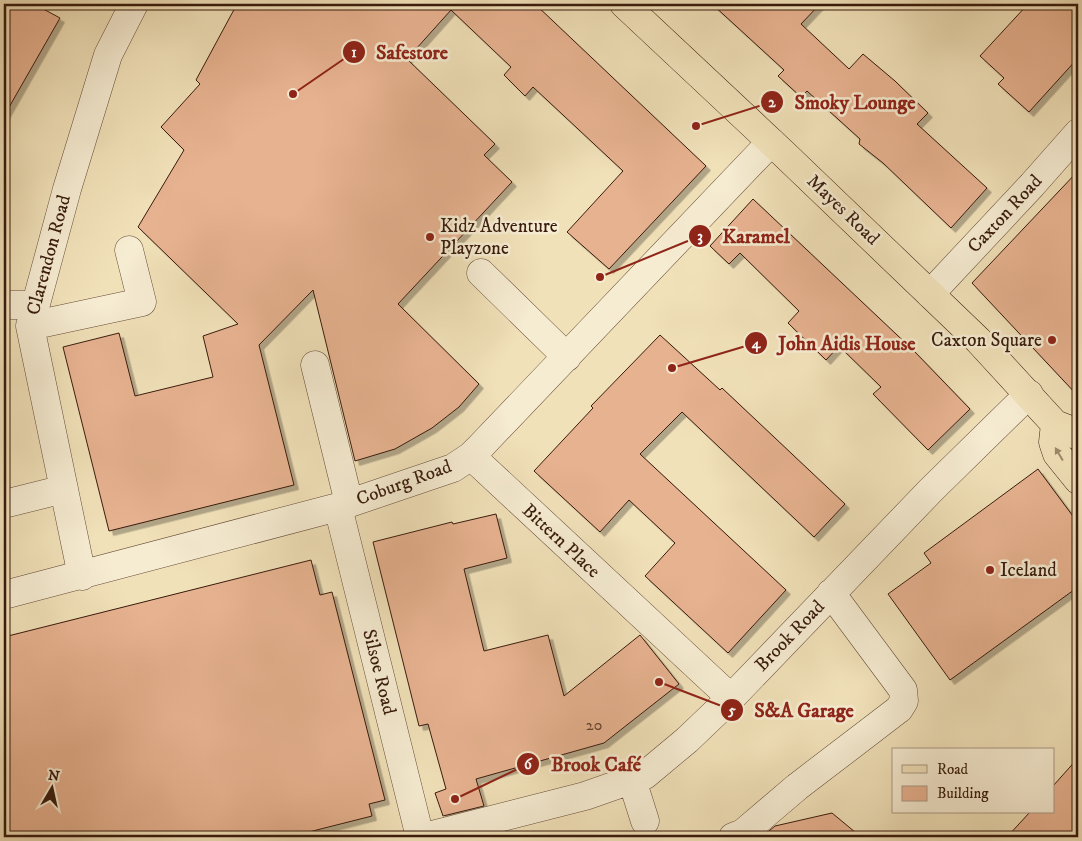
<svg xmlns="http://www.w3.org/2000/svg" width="1082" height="841" viewBox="0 0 1082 841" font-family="'IM FELL DW Pica',serif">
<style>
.building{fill:#e7b290;stroke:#381b0d;filter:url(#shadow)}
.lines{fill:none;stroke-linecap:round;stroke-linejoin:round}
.minor-casing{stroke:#664c38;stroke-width:29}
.major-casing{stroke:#381b0d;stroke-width:29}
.minor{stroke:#f6ecd2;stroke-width:28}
.major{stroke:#f1e1b9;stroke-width:28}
.oneway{fill:#9e886c}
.poi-dot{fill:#8f2418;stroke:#f6ecd2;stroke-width:2}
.labels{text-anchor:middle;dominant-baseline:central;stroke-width:5;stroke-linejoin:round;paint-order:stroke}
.number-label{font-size:16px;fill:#64412e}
.street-label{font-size:19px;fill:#381b0d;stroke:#f6ecd2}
.poi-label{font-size:19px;fill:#381b0d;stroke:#f6ecd2;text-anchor:start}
.leader{fill:none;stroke:#8f2418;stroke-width:2}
.callout-dot{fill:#8f2418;stroke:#f6ecd2;stroke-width:2}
.mark-label{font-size:15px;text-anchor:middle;font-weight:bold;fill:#fff}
.callout-label{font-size:20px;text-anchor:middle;font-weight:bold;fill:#8f2418;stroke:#f6ecd2;stroke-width:5;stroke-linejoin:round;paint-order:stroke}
</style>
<defs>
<filter id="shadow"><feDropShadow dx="4.5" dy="4.5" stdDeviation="0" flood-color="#0004"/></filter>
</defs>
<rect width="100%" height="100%" fill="#f1e1b9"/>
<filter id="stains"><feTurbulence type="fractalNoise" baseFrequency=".004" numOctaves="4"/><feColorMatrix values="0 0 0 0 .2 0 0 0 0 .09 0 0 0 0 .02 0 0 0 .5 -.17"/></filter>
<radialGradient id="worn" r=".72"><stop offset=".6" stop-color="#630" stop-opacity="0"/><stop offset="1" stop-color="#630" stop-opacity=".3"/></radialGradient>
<path class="building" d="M 4,4 L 34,4 L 60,18 L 4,116 Z
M 237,4 L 535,4 L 706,166 L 609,269 L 567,232 L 623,171 L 533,87 L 525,96 L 504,75 L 511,67 L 451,10 L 407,59 L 495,144 L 484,155 L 512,182 L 398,304 L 479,384 L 459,407 L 432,428 L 395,449 L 355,461 L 313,290 L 259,345 L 294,485 L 109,531 L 63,347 L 119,333 L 135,396 L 213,377 L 203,336 L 238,324 L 138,227 L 184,150 L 161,127 L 200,84 L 196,80 Z
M 712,4 L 820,4 L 801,24 L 849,69 L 863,54 L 895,81 L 928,113 L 917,124 L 987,188 L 951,228 L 883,163 L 859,144 L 860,139 L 807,91 L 801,97 L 778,76 L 784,70 Z
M 1028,4 L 1078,4 L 1078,58 L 1029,112 L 998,84 L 1004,78 L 980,56 Z
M 1078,171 L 1078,396 L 972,283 Z
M 753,199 L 914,351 L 970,409 L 928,450 L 873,394 L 881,387 L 839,346 L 826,360 L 788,323 L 799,311 L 740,253 L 729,264 L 710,246 Z
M 660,335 L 720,390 L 722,388 L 845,504 L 814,537 L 682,412 L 640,454 L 786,590 L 728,653 L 645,576 L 675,543 L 629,500 L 600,532 L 534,471 L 593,408 L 591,406 Z
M 1038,469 L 1078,523 L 1078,587 L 950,680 L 888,594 L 931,563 L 924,553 Z
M 496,514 L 507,558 L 464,569 L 484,651 L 548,635 L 564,696 L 640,635 L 679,684 L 604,743 L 476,779 L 484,806 L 443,816 L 435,793 L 446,789 L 428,724 L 419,726 L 373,542 L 452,522 L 453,524 Z
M 311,560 L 320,595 L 332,592 L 385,800 L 369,804 L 372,816 L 289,837 L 4,837 L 4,637 Z
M 1078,758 L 1078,837 L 1007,837 L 1030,812 L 1053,812 L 1053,786 Z
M 832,813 L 861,837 L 770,837 L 769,831 L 775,826 Z"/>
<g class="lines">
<g class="minor-casing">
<path id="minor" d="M 481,273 L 567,357
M 930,294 L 1032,185 L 1078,133
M 4,305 L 35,305
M 30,326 L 142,302 L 129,250
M 315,365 L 349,503
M 471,456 L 731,698
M 4,504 L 64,489
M 338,507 L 420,837
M 82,576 L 30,326 L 67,189 L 108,55 L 134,4
M 4,595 L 338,507 L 453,468 L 471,456 L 480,447 L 771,142
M 632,780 L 645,821
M 424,837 L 585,796 L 645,775 L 687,740 L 731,698 L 931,490 L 1029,394
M 733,837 L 743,833 L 797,787 L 899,709 L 904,701 L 903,690 L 831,593"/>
</g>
<g class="major-casing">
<path id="major" d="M 624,4 L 783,153 L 978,340 L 1055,424 L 1068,429 L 1078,436
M 1055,424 L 1053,442 L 1057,454 L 1078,480"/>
</g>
<use href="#minor" class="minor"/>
<use href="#major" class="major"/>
</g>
<defs><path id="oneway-solid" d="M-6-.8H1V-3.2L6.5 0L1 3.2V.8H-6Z" transform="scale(1.25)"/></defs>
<use class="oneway" href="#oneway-solid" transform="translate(1059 454) rotate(-121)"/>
<g class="poi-dot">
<circle cx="430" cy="237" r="5"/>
<circle cx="1052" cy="340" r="5"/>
<circle cx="990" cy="570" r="5"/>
</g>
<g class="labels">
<g class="number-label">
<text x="594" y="725">20</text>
</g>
<g class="street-label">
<text transform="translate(843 210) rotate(44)">Mayes Road</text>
<text transform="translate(1005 214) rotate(-47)">Caxton Road</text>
<text transform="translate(49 255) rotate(-75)">Clarendon Road</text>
<text transform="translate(404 483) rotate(-20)">Coburg Road</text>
<text transform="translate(561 541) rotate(43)">Bittern Place</text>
<text transform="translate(790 636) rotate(-46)">Brook Road</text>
<text transform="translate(379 672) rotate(76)">Silsoe Road</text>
</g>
<g class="poi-label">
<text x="440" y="226">Kidz Adventure<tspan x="440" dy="22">Playzone</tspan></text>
<text x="1042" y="340" text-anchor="end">Caxton Square</text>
<text x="1000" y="570">Iceland</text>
</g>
</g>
<path class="leader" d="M293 94L354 52M696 126L772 102M600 277L700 236M672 368L756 343M659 682L732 710M455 799L528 764"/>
<g class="callout-dot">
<circle cx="293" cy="94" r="5"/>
<circle cx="696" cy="126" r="5"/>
<circle cx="600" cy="277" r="5"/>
<circle cx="672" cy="368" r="5"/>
<circle cx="659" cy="682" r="5"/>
<circle cx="455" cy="799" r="5"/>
<circle cx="354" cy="52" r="12"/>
<circle cx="772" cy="102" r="12"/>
<circle cx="700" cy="236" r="12"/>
<circle cx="756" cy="343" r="12"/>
<circle cx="732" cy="710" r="12"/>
<circle cx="528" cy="764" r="12"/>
</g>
<g class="mark-label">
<text x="354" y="57">1</text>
<text x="772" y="107">2</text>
<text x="700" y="241">3</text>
<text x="756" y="348">4</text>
<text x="732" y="715">5</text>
<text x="528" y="769">6</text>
</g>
<g class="callout-label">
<text x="412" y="59">Safestore</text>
<text x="855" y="109">Smoky Lounge</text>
<text x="756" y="243">Karamel</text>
<text x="847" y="350">John Aidis House</text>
<text x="804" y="717">S&amp;A Garage</text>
<text x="596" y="771">Brook Café</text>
</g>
<rect width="1082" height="841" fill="none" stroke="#f1e1b9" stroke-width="20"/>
<rect x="5" y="5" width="1072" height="831" fill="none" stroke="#381b0d" stroke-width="2.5"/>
<rect x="10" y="10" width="1062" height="821" fill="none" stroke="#381b0d"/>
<rect x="892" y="748" width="162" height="65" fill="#f6ecd2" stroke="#aa9883"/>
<rect x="902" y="765" width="25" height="8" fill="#f1e1b9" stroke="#aa9883"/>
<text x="937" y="774" font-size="15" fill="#381b0d">Road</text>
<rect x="902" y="786" width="25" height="15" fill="#e7b290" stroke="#aa9883"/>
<text x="937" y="798" font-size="15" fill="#381b0d">Building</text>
<g transform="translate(52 788) rotate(9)" stroke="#f6ecd2" stroke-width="4" paint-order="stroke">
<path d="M0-4L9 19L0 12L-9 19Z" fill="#381b0d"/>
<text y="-8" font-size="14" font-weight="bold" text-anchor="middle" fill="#381b0d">N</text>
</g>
<rect width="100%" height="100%" filter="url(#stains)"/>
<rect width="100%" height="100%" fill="url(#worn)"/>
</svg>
